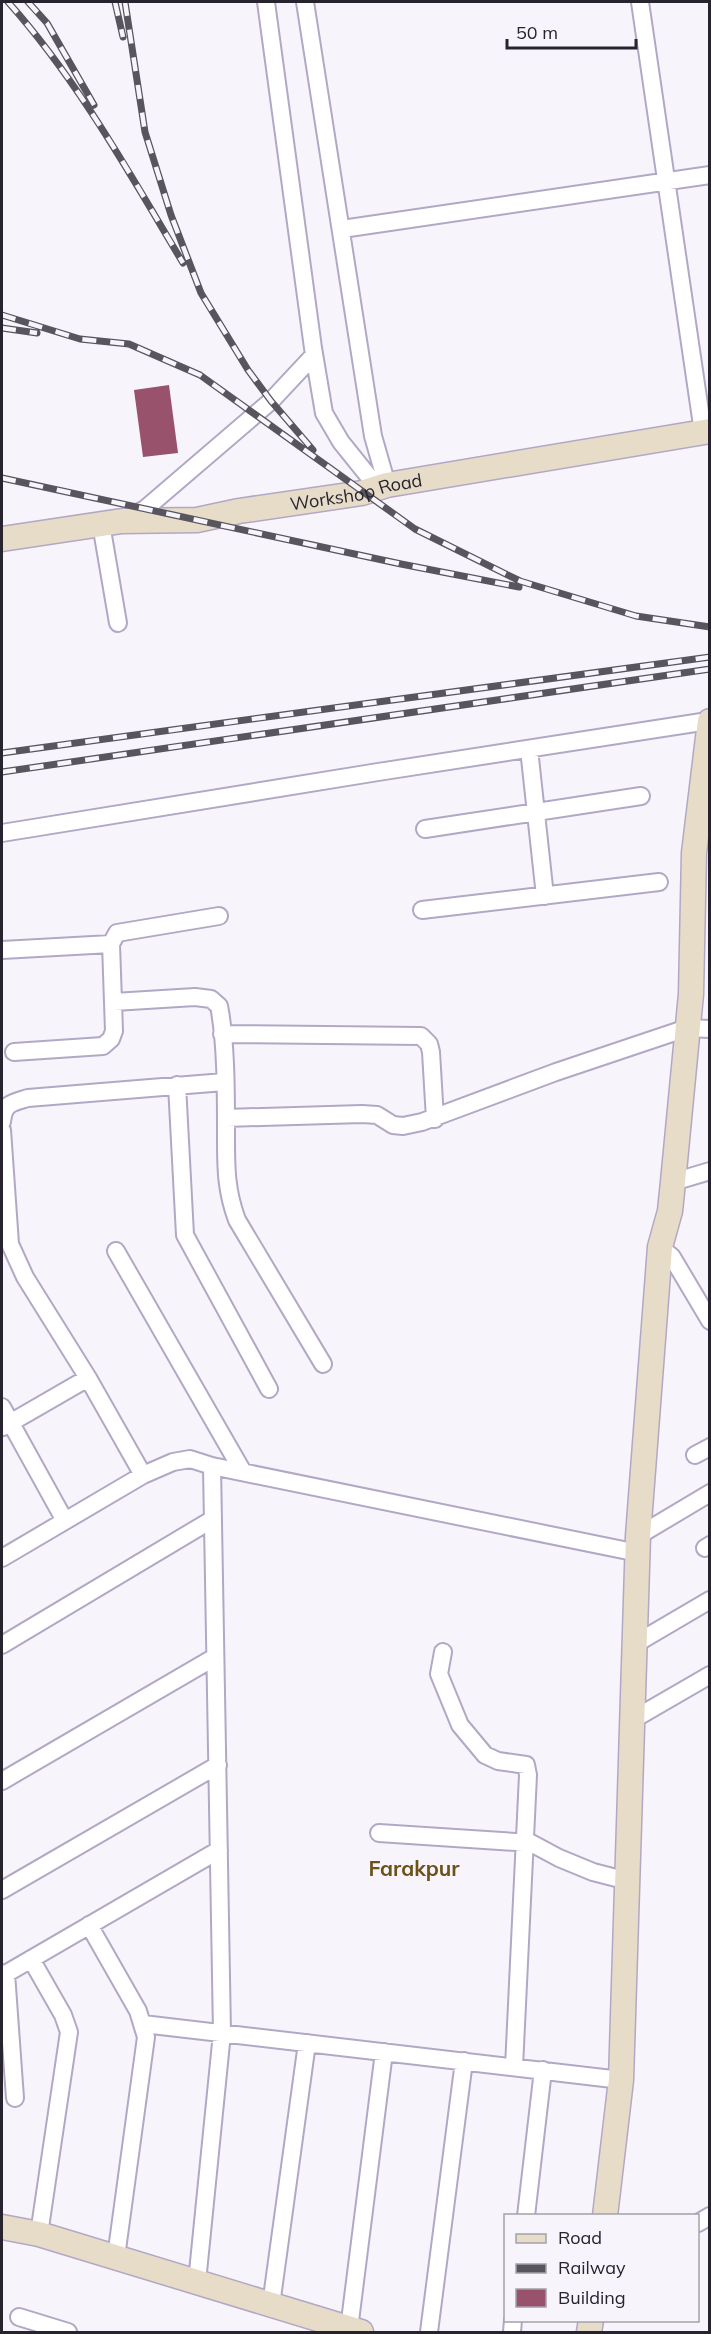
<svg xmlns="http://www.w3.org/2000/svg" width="711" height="2334" viewBox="0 0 711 2334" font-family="Mulish,sans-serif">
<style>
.building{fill:#99526c}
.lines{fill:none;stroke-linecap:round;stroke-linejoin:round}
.street-casing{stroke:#b2a8c5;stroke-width:20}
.secondary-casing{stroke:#b2a8c5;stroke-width:27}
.street{stroke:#fff;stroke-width:16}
.secondary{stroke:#e6dcc7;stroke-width:24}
.rail-casing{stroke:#58555e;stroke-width:7}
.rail{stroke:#f7f5fb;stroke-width:4.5;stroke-dasharray:14;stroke-linecap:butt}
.labels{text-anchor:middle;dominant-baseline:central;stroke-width:6;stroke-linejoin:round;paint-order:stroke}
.street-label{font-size:18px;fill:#28242f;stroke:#f7f5fb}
.quarter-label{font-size:21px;font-weight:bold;fill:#6a5218;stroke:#f7f5fb}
</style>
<rect width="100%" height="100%" fill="#f7f5fb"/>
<path class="building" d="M 169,385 L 178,453 L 143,457 L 134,390 Z"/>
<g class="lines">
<g class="street-casing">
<path id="street" d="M 266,2 L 313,348 L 324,413 L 341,442 L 378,488
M 305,2 L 373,436 L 387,485
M 640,2 L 703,432
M 342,229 L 710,175
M 126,519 L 145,509 L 271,401 L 314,355
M 101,524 L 118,623
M 529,749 L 545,896
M 425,829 L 641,796
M 2,833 L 378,772 L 708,721
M 422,910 L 659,882
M 2,950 L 111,944
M 114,1002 L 195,997 L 211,999 L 219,1006 C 226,1041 226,1093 226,1129 C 226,1163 225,1188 237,1220 L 323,1364
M 222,1034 L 421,1036 L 429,1044 L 431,1052 L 435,1119
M 14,1052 L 103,1046 L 111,1039 L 114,1031 L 111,944 L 117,933 L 219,916
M 177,1085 L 185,1235 L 269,1389
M 226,1118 L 362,1114 L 377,1115 L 393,1125 L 403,1126 L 422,1122 L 556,1072 L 687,1028 L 710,1029
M 2,1122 C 4,1103 11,1103 28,1098 L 224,1082
M 2,1130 L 10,1244 L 25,1277 L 88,1378 L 143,1475
M 673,1182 L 710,1171
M 660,1247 L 672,1257 L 710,1321
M 116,1251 L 243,1472
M 2,1407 L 65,1521
M 3,1427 L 88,1378
M 695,1455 L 710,1447
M 638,1536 L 710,1493
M 705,1548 L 710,1545
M 2,1558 L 143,1475 L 173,1462 L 190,1459 L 212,1466 L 638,1553
M 635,1644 L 710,1600
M 2,1645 L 213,1519
M 443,1652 L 439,1674 L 460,1725 L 485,1755 L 498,1761 L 526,1765 L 528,1775 L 514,2067
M 634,1719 L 710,1675
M 2,1781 L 215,1657
M 379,1833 L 531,1843 L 559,1858 L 593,1872 L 628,1881
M 2,1890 L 218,1765
M 89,1925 L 138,2011 L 146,2037 L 116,2257
M 31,1959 L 63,2015 L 69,2032 L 39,2234
M 6,1973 L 15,2098
M 2,1976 L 219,1850
M 143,2024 L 621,2080
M 526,2216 L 543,2070
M 698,2223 L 710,2216
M 197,2282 L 222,2033 L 212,1466
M 271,2305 L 307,2043
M 19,2317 L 68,2332
M 349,2329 L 384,2052
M 429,2332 L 464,2061
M 512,2332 L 513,2320"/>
</g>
<g class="secondary-casing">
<g id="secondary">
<path id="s1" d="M 2,539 L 122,521 L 197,520 L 239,511 L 362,493 L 387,485 L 710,431"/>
<path d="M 605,2216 L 621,2080 L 638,1536 L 660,1247 L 670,1211 L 673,1182 L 691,994 L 694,853 L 710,721"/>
<path d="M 2,2227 L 39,2234 L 361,2332"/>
<path d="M 589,2332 L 591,2320"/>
</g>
</g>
<use href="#street" class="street"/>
<use href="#secondary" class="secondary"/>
<g class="rail-casing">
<path id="rail" d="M 8,2 C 77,79 130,174 183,263
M 28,2 L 47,23 L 94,105
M 115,2 L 123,37
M 125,2 L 145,132 L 171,215 L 201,293 L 248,370 L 271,401 L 313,450
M 2,315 L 80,339 L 129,344 L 200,375 L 415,529 L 520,581 L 636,616 L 710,627
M 2,328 L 37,333
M 2,478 L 401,564 L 519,587
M 2,753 L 710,657
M 2,772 L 710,669"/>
</g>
<use href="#rail" class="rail"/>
</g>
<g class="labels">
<g class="street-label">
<text stroke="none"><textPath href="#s1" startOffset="358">Workshop Road</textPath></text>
</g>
<g class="quarter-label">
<text x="414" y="1868">Farakpur</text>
</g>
</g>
<rect width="711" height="2334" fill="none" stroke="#28242f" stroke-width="6"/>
<rect x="504" y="2214" width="195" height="108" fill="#f7f5fb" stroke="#a4a1a9" stroke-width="1.5"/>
<rect x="516" y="2234" width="30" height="9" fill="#e6dcc7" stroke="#a4a1a9" stroke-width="1.5"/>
<text x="558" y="2244" font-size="18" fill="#28242f">Road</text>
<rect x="516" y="2264" width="30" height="9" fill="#58555e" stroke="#a4a1a9" stroke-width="1.5"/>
<text x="558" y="2274" font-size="18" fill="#28242f">Railway</text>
<rect x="516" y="2289" width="30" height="18" fill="#99526c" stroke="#a4a1a9" stroke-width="1.5"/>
<text x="558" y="2304" font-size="18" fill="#28242f">Building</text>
<path d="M507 39v9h129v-9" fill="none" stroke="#28242f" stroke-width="3"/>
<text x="516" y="39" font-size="18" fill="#28242f" stroke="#f7f5fb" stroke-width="4.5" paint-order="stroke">50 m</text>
</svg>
